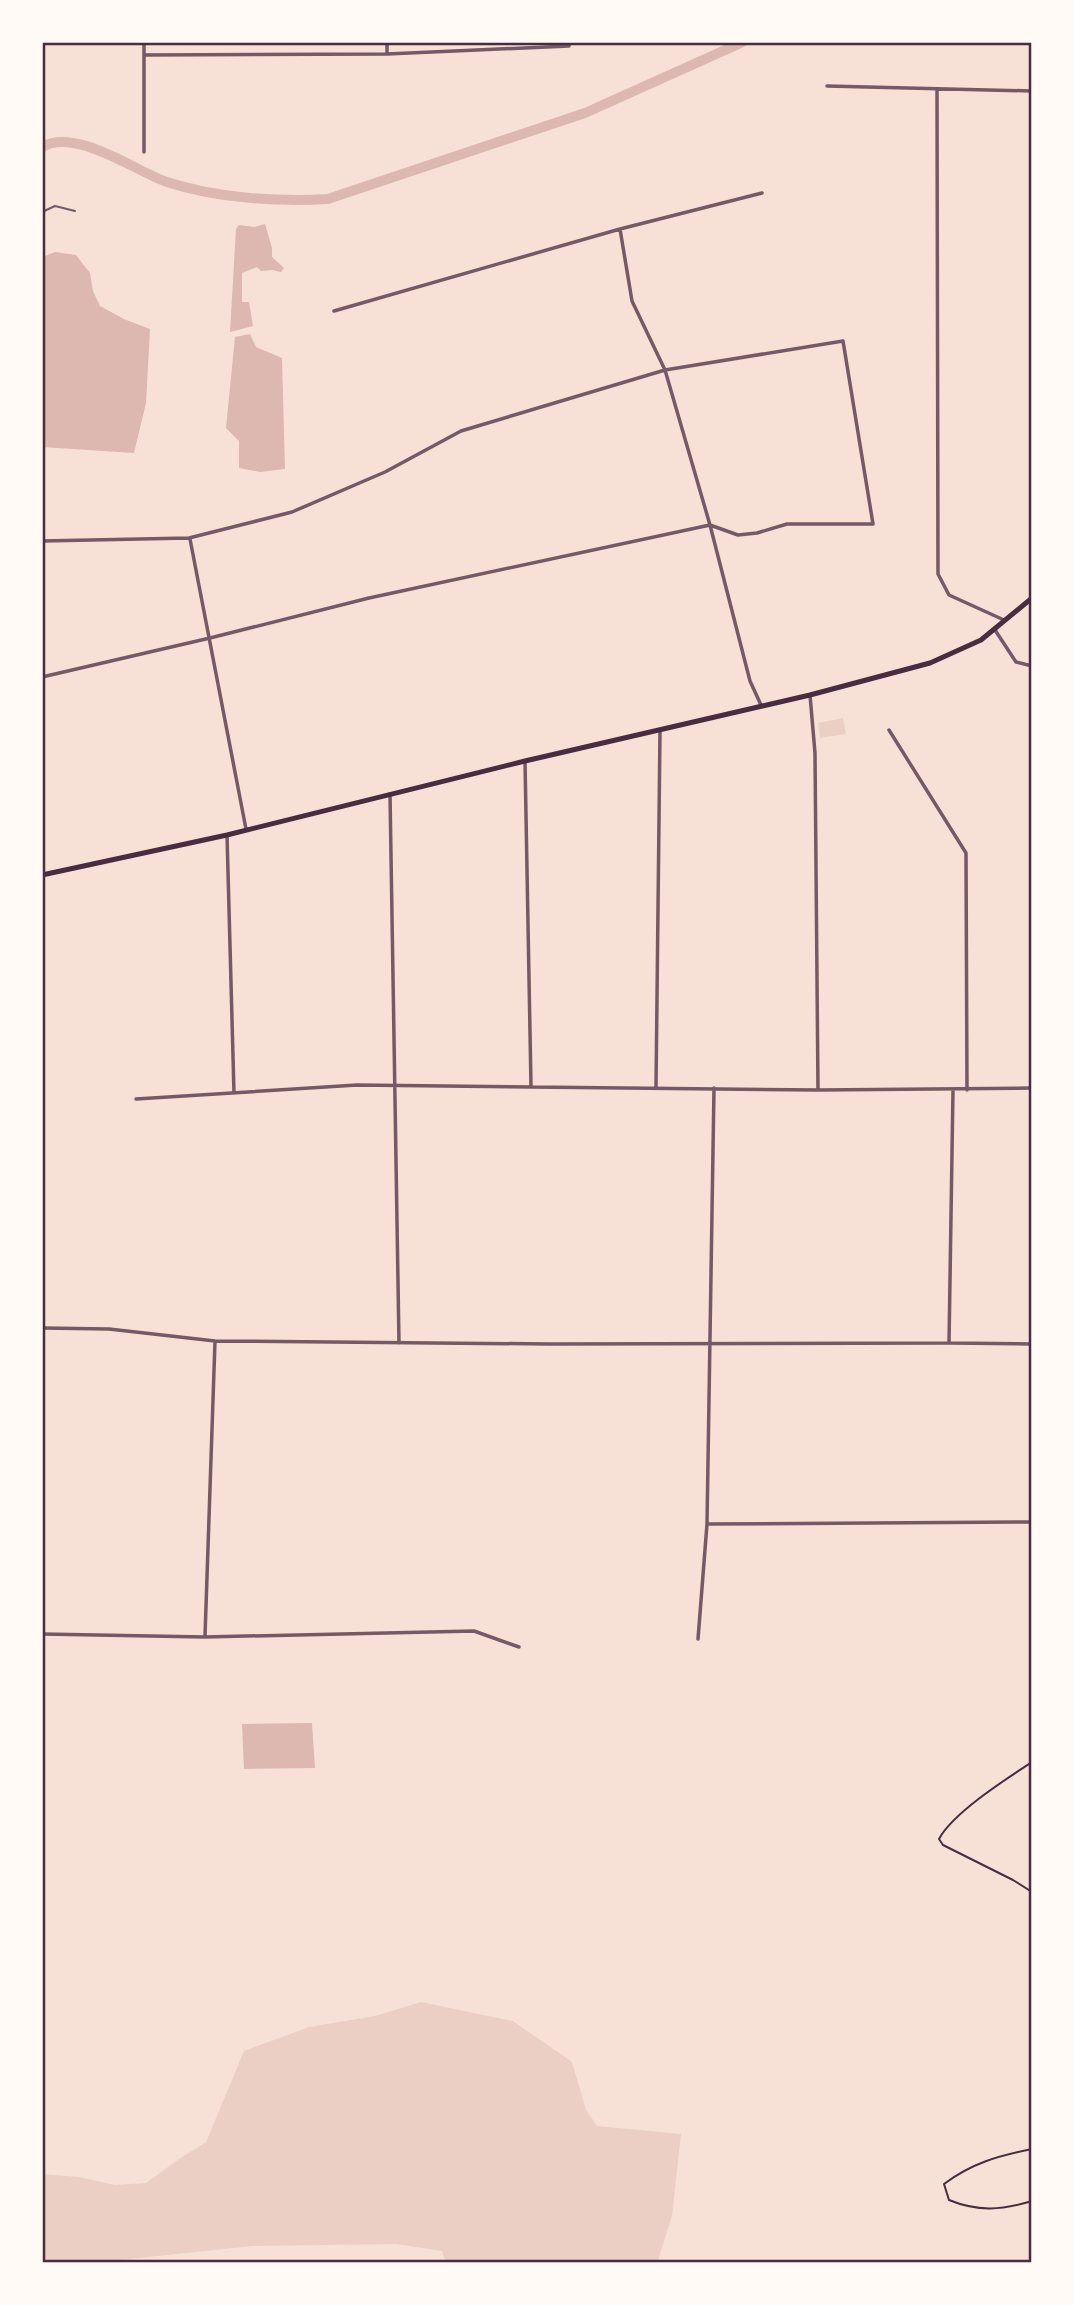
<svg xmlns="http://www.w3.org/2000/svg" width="1074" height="2305" viewBox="0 0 1074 2305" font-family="'DM Sans',sans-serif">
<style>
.green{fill:#ebcfc5}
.water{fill:#dcb8b0}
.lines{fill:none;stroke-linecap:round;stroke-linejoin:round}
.canal{stroke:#dcb8b0;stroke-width:10}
.path{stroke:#4a2c40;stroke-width:2}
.service{stroke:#755966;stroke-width:2}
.minor{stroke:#755966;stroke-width:3.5}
.secondary{stroke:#4a2c40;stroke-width:5}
.neatline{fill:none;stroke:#4a2c40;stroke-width:2.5}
</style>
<rect width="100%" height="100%" fill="#f7e1d7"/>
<path class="green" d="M 843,718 L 846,734 L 820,738 L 818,723 Z
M 421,2002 L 513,2021 L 572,2062 L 586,2110 L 597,2126 L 681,2134 L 672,2216 L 657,2263 L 446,2263 L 442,2251 L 396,2244 L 253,2246 L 91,2263 L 42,2263 L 42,2174 L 79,2177 L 115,2185 L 146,2183 L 179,2159 L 206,2142 L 244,2051 L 309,2027 L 375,2016 Z"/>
<path class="water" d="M 265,224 L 272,248 L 272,257 L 284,268 L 281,272 L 272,270 L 261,271 L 257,267 L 242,273 L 242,302 L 249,302 L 253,326 L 230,332 L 236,229 L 239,225 L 254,227 Z
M 55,252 L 76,255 L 90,273 L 93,291 L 100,306 L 124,319 L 150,329 L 146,403 L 134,453 L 42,447 L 42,257 Z
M 250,334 L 256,347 L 282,358 L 285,469 L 260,472 L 239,468 L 239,441 L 226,428 L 235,337 Z
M 312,1723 L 315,1768 L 244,1769 L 242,1724 Z"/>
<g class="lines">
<path class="canal" d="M 42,147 C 75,127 135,171 167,182 C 216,198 277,202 328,199 L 585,113 L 743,42"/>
<path class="path" d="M 1032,1762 C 1006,1779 953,1813 939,1839 L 943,1845 L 1013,1880 L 1032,1892
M 1032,2149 C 998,2156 972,2163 944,2184 L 949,2200 C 978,2212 1002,2210 1032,2201"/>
<path class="service" d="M 42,212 L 55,206 L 75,211"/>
<path class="minor" d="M 144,42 L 144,152
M 387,54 L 387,42
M 144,55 L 387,54 L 569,46 L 569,42
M 827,86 L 1032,91
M 937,90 L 938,574 L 949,595 L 1004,620
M 620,229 L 632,301 L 665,370 L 710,525 L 750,681 L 761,705
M 334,311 L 620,229 L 762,193
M 190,539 L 246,829
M 42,541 L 189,538 L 292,512 L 385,472 L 461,431 L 665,370 L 843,341 L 873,524 L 787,524 L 757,533 L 738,535 L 710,525 L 369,598 L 210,638 L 42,677
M 995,630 L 1016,662 L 1032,666
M 810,695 L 815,753 L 818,1090
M 889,730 L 966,853 L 967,1090
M 525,761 L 531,1086
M 390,794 L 399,1343
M 227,835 L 234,1093
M 656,1087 L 660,731
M 136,1099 L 357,1085 L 818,1090 L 1032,1088
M 42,1328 L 109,1329 L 215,1341 L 550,1344 L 949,1343 L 1032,1344
M 949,1343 L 953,1090
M 707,1524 L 1032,1522
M 42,1634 L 205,1637 L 474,1631 L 519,1647
M 205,1636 L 215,1341
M 698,1639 L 707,1524 L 714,1088"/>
<path class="secondary" d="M 42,875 L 227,835 L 525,761 L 810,695 L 930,663 L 981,640 L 1032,598"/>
</g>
<rect width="1074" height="2305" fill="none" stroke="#fffaf5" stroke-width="88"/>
<rect x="44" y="44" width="986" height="2217" class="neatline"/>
</svg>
